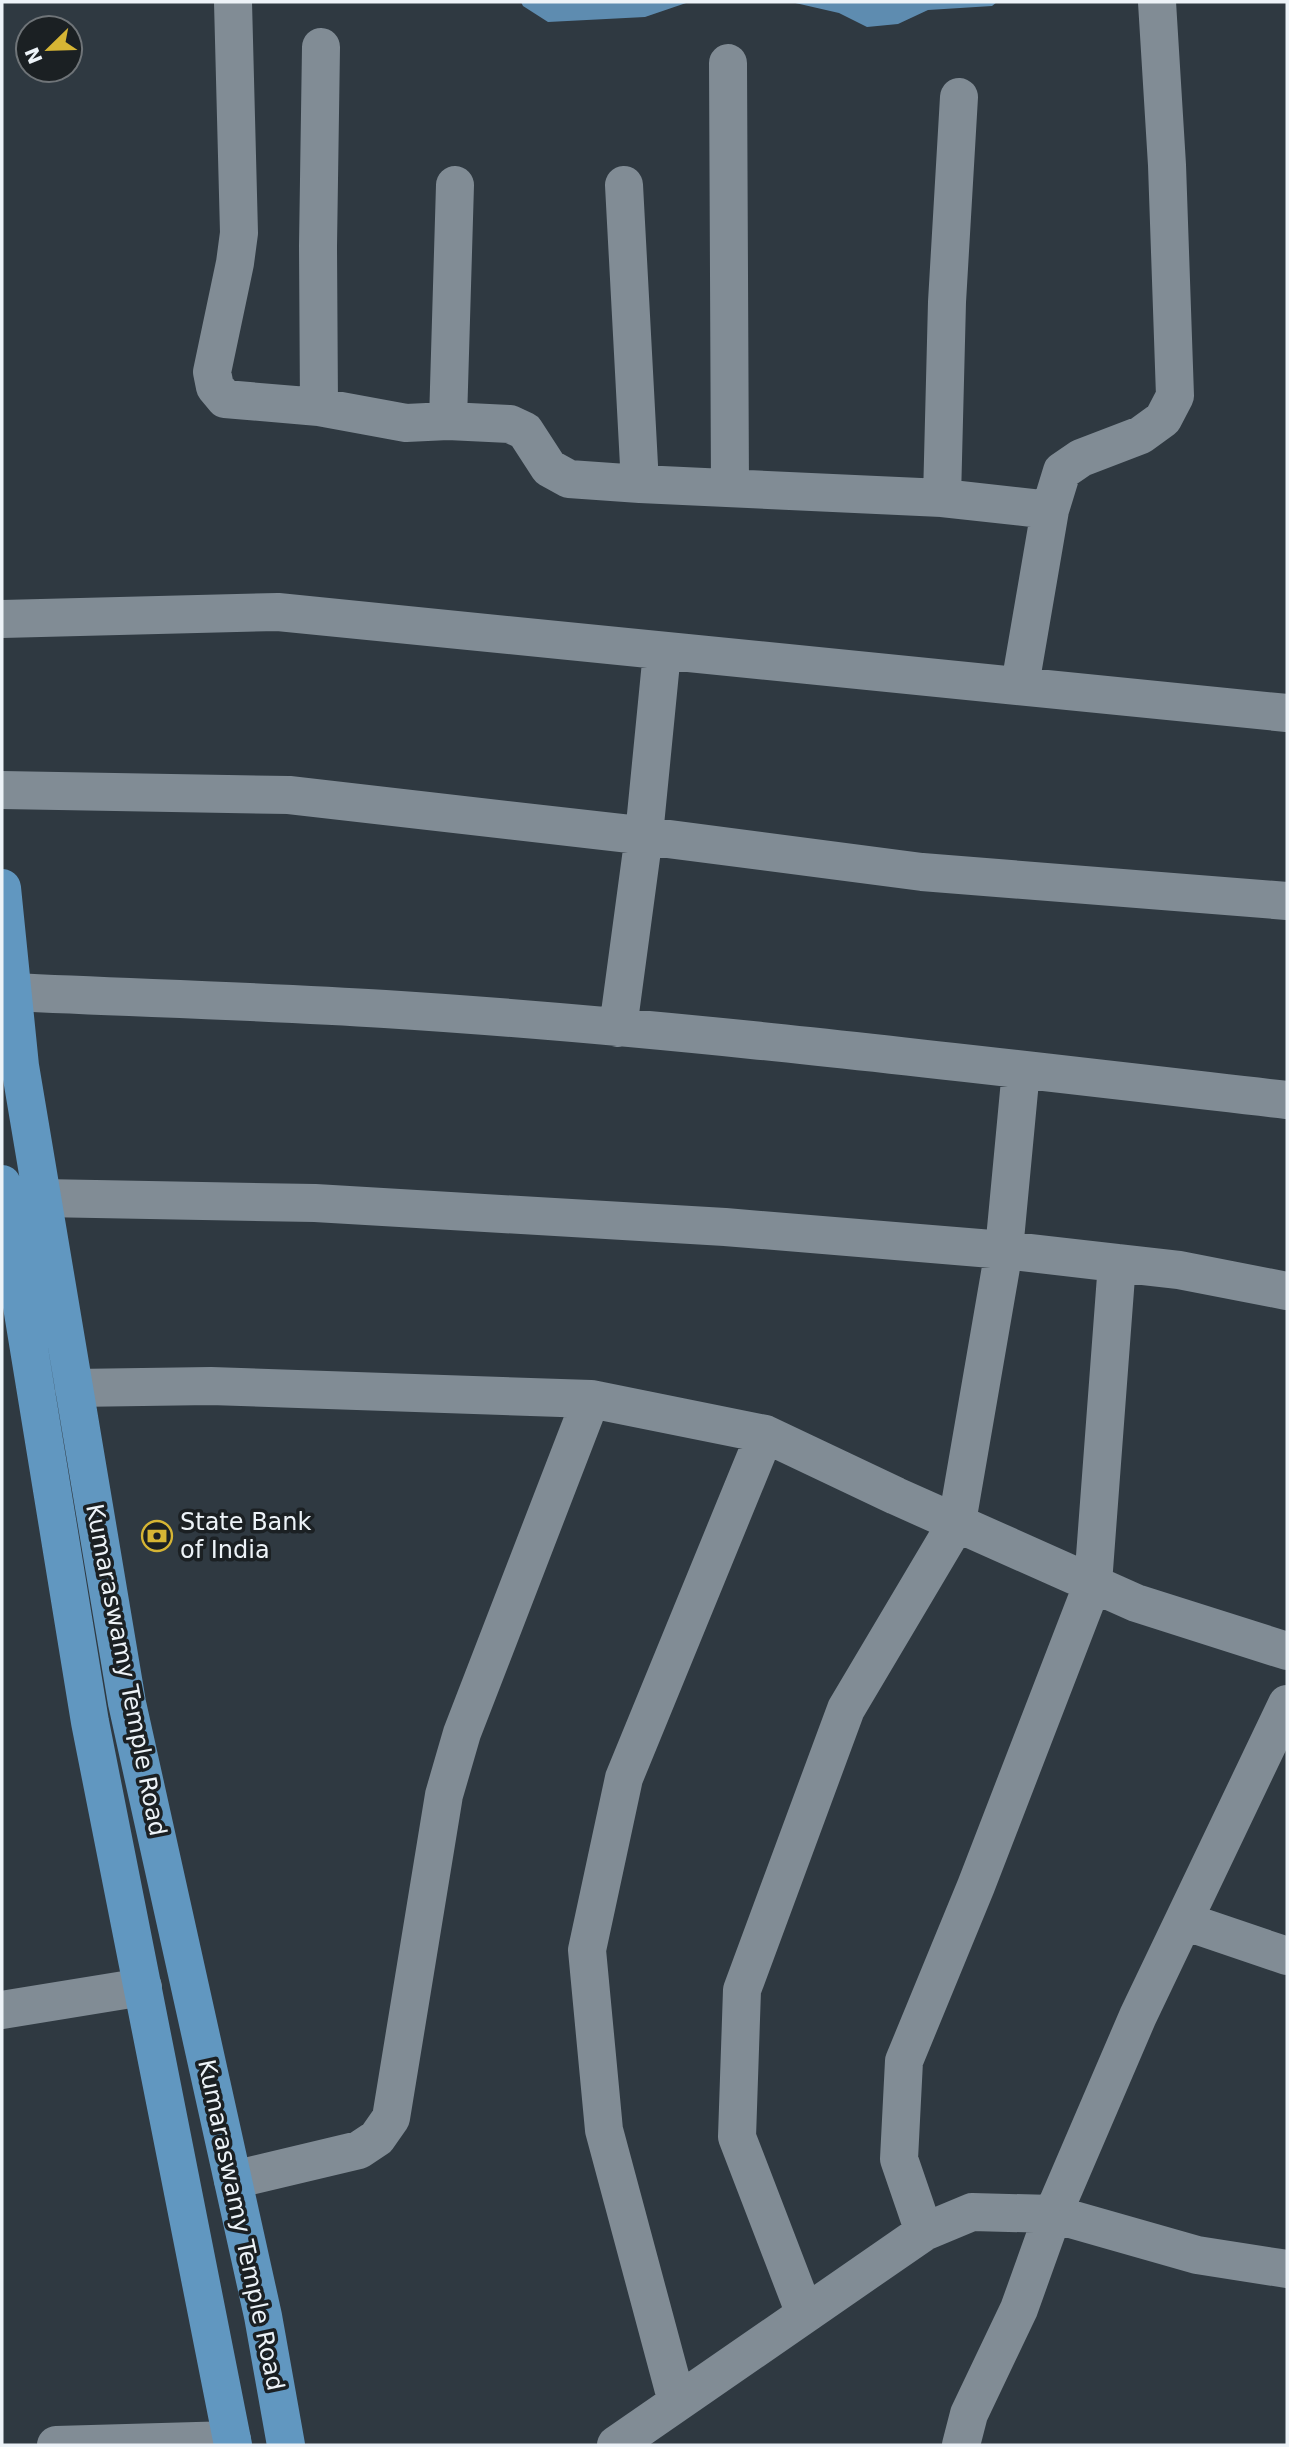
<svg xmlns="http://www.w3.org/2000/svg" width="1289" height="2447" viewBox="0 0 1289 2447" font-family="'DejaVu Sans',sans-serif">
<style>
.water{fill:#5e8cb0}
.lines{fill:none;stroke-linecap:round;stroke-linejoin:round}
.minor{stroke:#818c95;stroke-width:38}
.major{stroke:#6197c0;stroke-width:38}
.labels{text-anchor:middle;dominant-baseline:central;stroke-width:7;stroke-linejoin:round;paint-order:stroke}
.poi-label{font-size:24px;fill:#edf3f8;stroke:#1b2023;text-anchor:start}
.street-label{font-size:24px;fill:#edf3f8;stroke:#1b2023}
</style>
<rect width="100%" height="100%" fill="#2f3941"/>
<path class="water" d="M 521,2 L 689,2 L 645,17 L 548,22 L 523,6 Z
M 791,2 L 997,2 L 992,6 L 928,10 L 898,24 L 867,27 L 839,13 Z"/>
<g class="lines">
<path class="minor" d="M 233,2 L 239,233 L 235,263 L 212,372 L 215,387 L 225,399 L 319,407
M 321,47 L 318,246 L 319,407 L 406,423 L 448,421 L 510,424 L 525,431 L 549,468 L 569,479 L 640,484
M 728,63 L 730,487
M 624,185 L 640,484 L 942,498 L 1050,510
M 448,421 L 455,185
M 942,498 L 947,302 L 959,97
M 2,619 L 278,612 L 1287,713
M 1020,685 L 1050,510 L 1062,471 L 1081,458 L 1141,435 L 1163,419 L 1175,396 L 1167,165 L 1157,2
M 2,790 L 289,795 L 630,834 L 922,872 L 1287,901
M 12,992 C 136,998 261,1001 385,1009 C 687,1028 987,1066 1287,1100
M 618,1028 L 644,835 L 662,652
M 42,1198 L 315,1203 L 725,1227 L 1004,1250 L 1117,1263
M 74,1388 L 211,1386 L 591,1399 L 765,1434
M 1184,1921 L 1287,1956
M 2,2010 L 143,1987
M 233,2180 L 359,2150 L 377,2138 L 391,2118 L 444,1795 L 462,1733 L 591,1399
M 924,2232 L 899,2159 L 904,2061 L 976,1886 L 1093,1583 L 1117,1263 L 1179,1270 L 1287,1291
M 805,2314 L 737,2137 L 742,1990 L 846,1709 L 957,1522 L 1004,1250 L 1021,1070
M 677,2402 L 604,2130 L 587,1950 L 624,1778 L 765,1434 L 896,1496 L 1136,1603 L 1287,1651
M 56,2445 L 232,2440
M 616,2445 L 924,2232 L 972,2212 L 1053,2214 L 1197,2255 L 1287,2269
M 961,2445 L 969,2414 L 1019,2309 L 1053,2214 L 1138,2016 L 1287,1704"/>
<path class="major" d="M 2,888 L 20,1066 L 127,1703 L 263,2316 L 286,2445
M 2,1184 L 90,1722 L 233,2445"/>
</g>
<defs>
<g id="bank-ring" transform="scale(1.575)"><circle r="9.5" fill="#1b2023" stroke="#d6b534" stroke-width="1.5"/><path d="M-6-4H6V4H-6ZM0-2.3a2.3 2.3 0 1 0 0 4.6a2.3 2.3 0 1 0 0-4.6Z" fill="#d6b534"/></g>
</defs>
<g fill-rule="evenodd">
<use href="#bank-ring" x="157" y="1536"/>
</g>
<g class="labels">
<g class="poi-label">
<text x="180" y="1522">State Bank<tspan x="180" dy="28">of India</tspan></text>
</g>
<g class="street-label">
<text transform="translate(126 1670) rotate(79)">Kumaraswamy Temple Road</text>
<text transform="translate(241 2225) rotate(78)">Kumaraswamy Temple Road</text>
</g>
</g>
<rect width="1289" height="2447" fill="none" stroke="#edf3f8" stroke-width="7"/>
<g transform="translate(49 49) rotate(247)"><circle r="33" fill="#1b2023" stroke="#6f7478" stroke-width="2"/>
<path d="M0-5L12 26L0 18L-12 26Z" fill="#d6b534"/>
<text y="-10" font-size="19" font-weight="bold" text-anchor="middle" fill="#edf3f8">N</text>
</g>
</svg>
